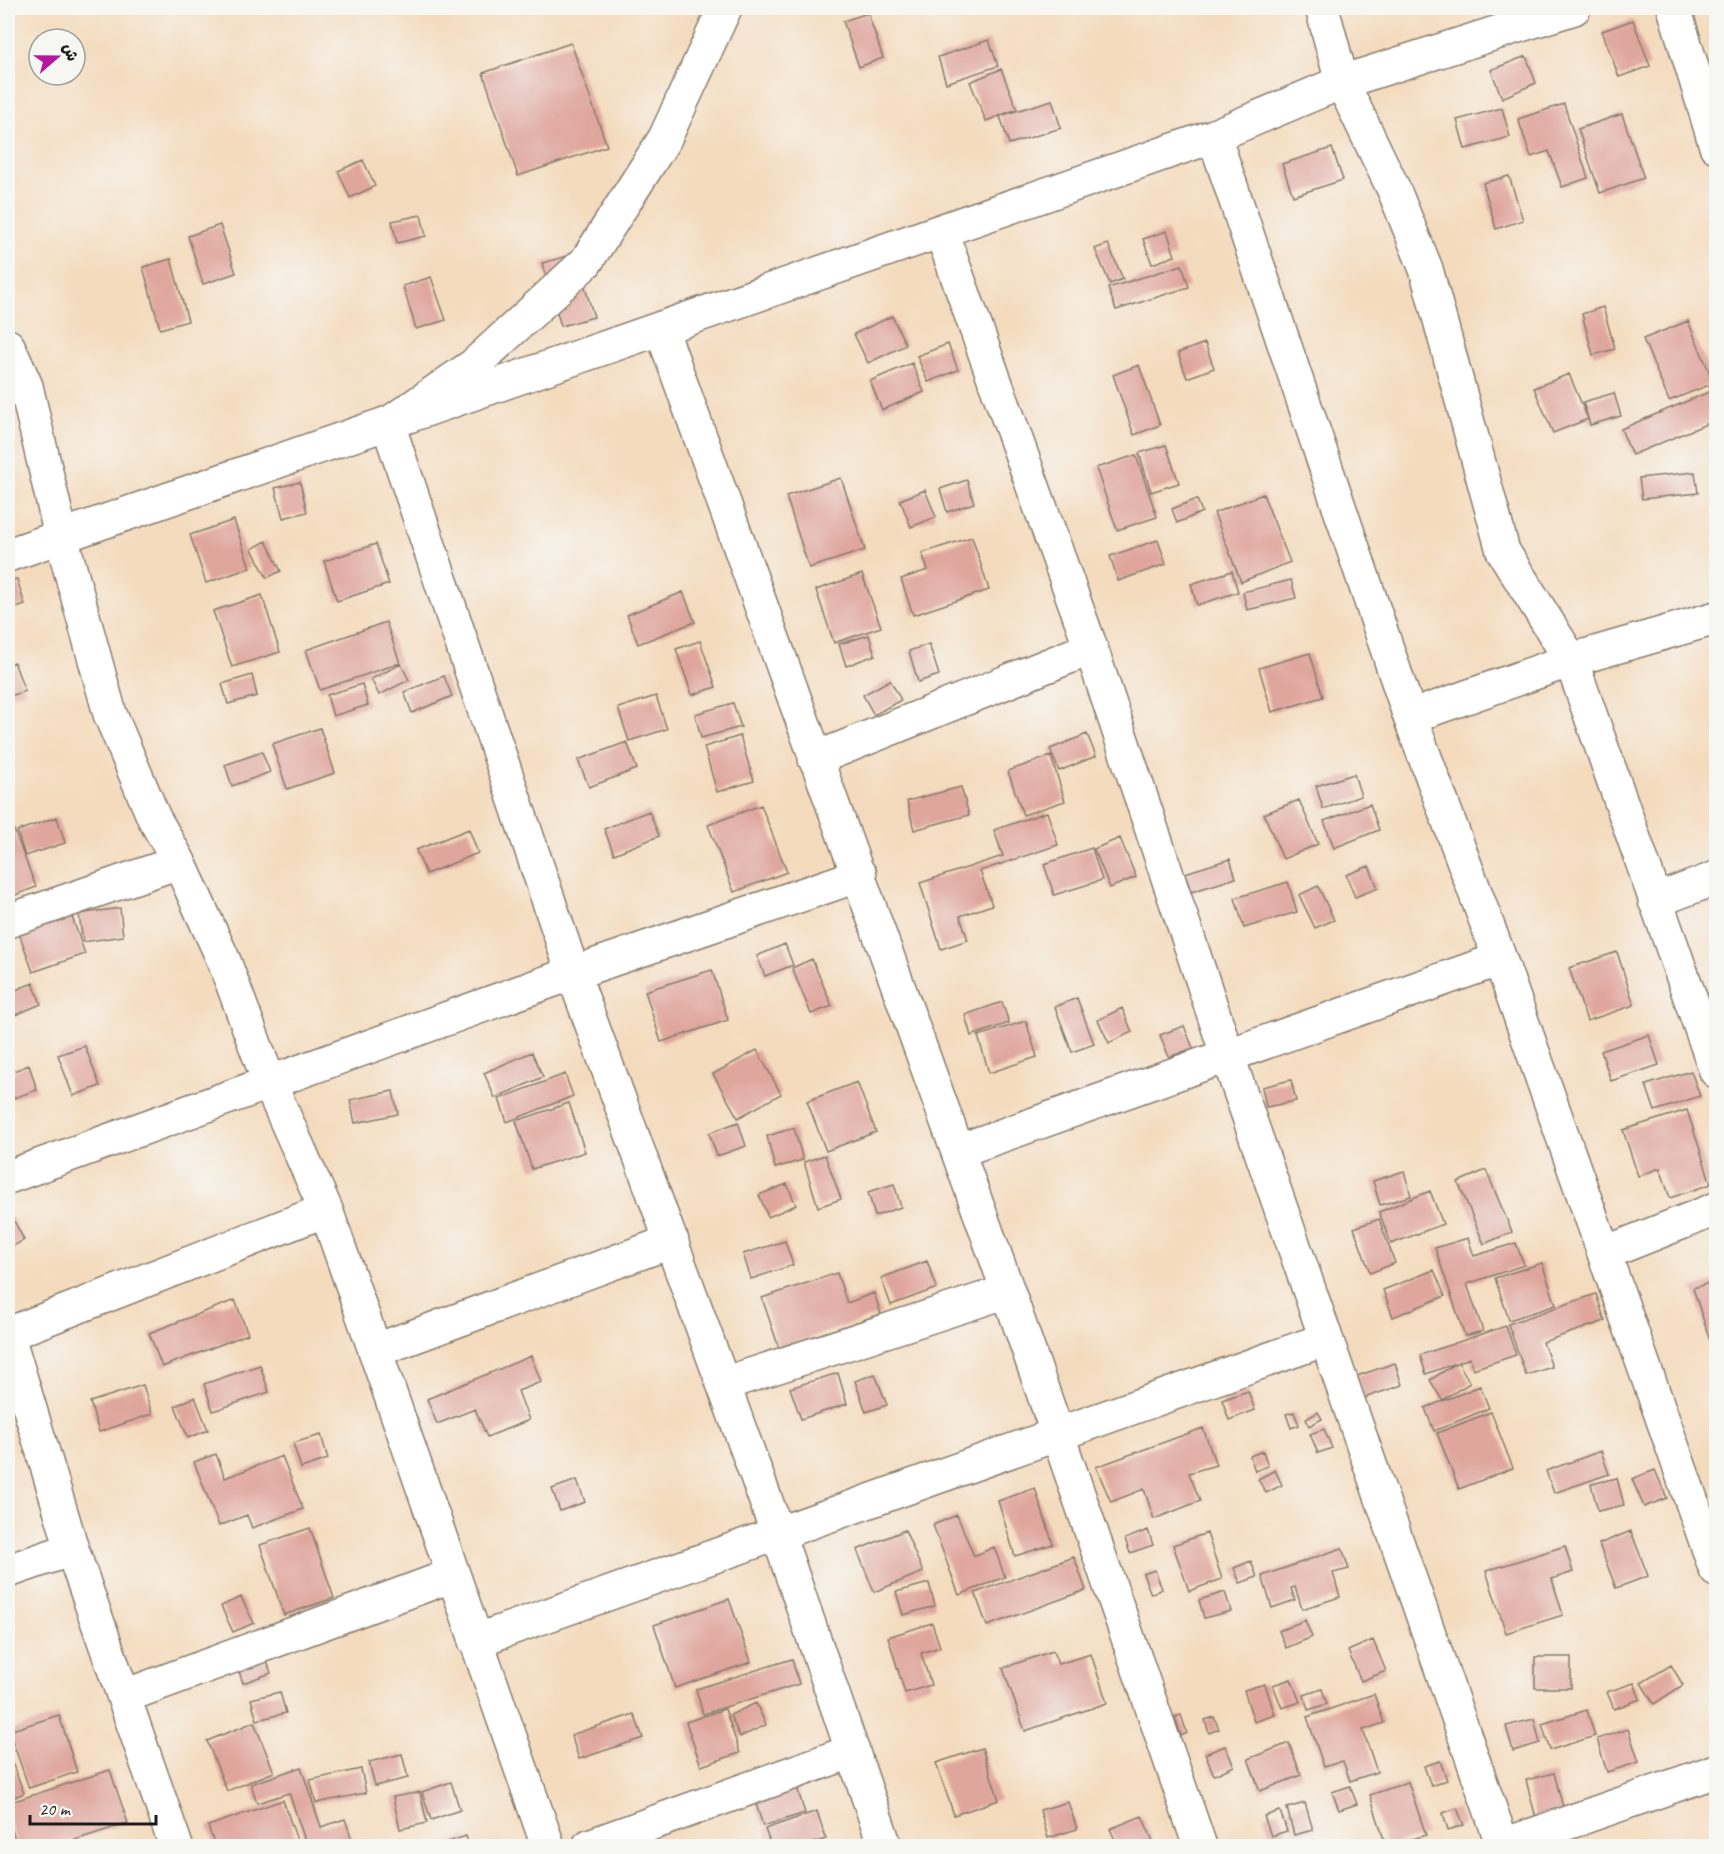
<svg xmlns="http://www.w3.org/2000/svg" width="1724" height="1854" viewBox="0 0 1724 1854" font-family="Caveat,'Playpen Sans Arabic',sans-serif">
<style>
.building{fill:#dfa69d}
.lines{fill:none;stroke-linecap:round;stroke-linejoin:round}
.street-casing{stroke:#887c6d;stroke-width:36}
.street{stroke:#fff;stroke-width:33}
</style>
<rect width="100%" height="100%" fill="#f6f6f2"/>
<filter id="ink" filterUnits="userSpaceOnUse"><feTurbulence type="fractalNoise" baseFrequency=".0167" numOctaves="2"/><feDisplacementMap in="SourceGraphic" scale="12" xChannelSelector="R" yChannelSelector="G"/><feConvolveMatrix kernelMatrix="1 2 1 2 8 2 1 2 1" color-interpolation-filters="sRGB"/></filter>
<filter id="wash" filterUnits="userSpaceOnUse"><feTurbulence type="fractalNoise" baseFrequency=".008" numOctaves="4" result="noise"/><feDisplacementMap in="SourceGraphic" scale="24" xChannelSelector="R" yChannelSelector="G"/><feGaussianBlur stdDeviation="1.35" result="paint"/><feColorMatrix in="noise" values="0 0 0 0 0 0 0 0 0 0 0 0 0 0 0 0 0 1.4 0 .05"/><feComposite in="paint" operator="in"/></filter>
<g filter="url(#wash)">
<rect width="100%" height="100%" fill="#f4dbbe"/>
<g id="blocks">
<path class="building" d="M 868,13 L 883,58 L 859,67 L 843,21 Z
M 1633,20 L 1650,66 L 1619,77 L 1602,31 Z
M 989,40 L 998,66 L 946,83 L 938,57 Z
M 571,43 L 607,146 L 518,176 L 483,73 Z
M 1526,56 L 1536,83 L 1502,98 L 1491,70 Z
M 1001,69 L 1017,109 L 986,121 L 970,82 Z
M 1052,100 L 1061,128 L 1009,144 L 1000,116 Z
M 1564,104 L 1588,178 L 1562,187 L 1549,151 L 1531,157 L 1518,119 Z
M 1502,108 L 1510,137 L 1465,149 L 1457,120 Z
M 1622,114 L 1644,178 L 1600,193 L 1578,129 Z
M 1332,148 L 1343,180 L 1293,196 L 1282,164 Z
M 363,160 L 375,186 L 350,198 L 338,171 Z
M 1509,176 L 1523,220 L 1496,229 L 1483,183 Z
M 421,215 L 426,236 L 397,243 L 392,221 Z
M 220,225 L 236,273 L 203,284 L 188,236 Z
M 1167,231 L 1175,256 L 1152,264 L 1143,239 Z
M 1108,244 L 1123,279 L 1110,284 L 1095,249 Z
M 575,254 L 594,317 L 561,326 L 542,263 Z
M 171,259 L 188,321 L 160,329 L 143,267 Z
M 1182,265 L 1189,287 L 1116,310 L 1108,288 Z
M 431,277 L 446,320 L 416,329 L 403,286 Z
M 1603,307 L 1615,349 L 1593,355 L 1582,314 Z
M 892,316 L 906,345 L 868,363 L 854,334 Z
M 1688,321 L 1714,383 L 1669,401 L 1643,339 Z
M 1205,343 L 1214,368 L 1187,378 L 1178,353 Z
M 948,344 L 958,370 L 928,382 L 917,356 Z
M 912,363 L 924,392 L 882,410 L 870,381 Z
M 1139,365 L 1160,425 L 1134,435 L 1113,375 Z
M 1569,374 L 1588,419 L 1553,433 L 1534,388 Z
M 1716,389 L 1716,420 L 1632,455 L 1621,429 Z
M 1614,393 L 1621,416 L 1590,425 L 1583,402 Z
M 1166,445 L 1179,483 L 1151,492 L 1139,453 Z
M 1136,455 L 1157,517 L 1117,530 L 1096,468 Z
M 1695,472 L 1698,493 L 1642,499 L 1639,478 Z
M 841,478 L 865,550 L 809,568 L 786,496 Z
M 967,480 L 974,503 L 947,512 L 940,489 Z
M 300,482 L 307,512 L 283,518 L 275,488 Z
M 925,490 L 936,517 L 911,527 L 900,500 Z
M 1263,494 L 1290,562 L 1241,582 L 1214,513 Z
M 1197,499 L 1202,512 L 1177,523 L 1172,509 Z
M 234,520 L 250,568 L 206,583 L 190,535 Z
M 972,537 L 989,590 L 913,615 L 901,579 L 928,570 L 922,553 Z
M 1158,540 L 1166,564 L 1118,581 L 1110,556 Z
M 266,541 L 281,571 L 267,578 L 252,549 Z
M 376,544 L 389,584 L 337,601 L 324,561 Z
M 1232,571 L 1238,592 L 1197,605 L 1191,584 Z
M 862,574 L 881,627 L 834,643 L 816,590 Z
M 17,579 L 25,605 L 8,611 L 8,581 Z
M 1291,580 L 1296,598 L 1247,610 L 1243,592 Z
M 683,592 L 695,622 L 638,644 L 627,615 Z
M 262,595 L 280,652 L 232,667 L 213,611 Z
M 386,622 L 400,663 L 320,690 L 306,650 Z
M 869,635 L 875,655 L 846,666 L 839,644 Z
M 700,641 L 716,687 L 692,695 L 676,649 Z
M 929,644 L 939,675 L 918,682 L 909,651 Z
M 1310,653 L 1323,697 L 1272,712 L 1259,668 Z
M 14,662 L 25,691 L 8,697 L 8,665 Z
M 401,664 L 409,680 L 379,695 L 371,679 Z
M 252,675 L 257,696 L 228,704 L 222,684 Z
M 444,676 L 452,696 L 412,713 L 404,692 Z
M 890,680 L 901,700 L 874,715 L 863,695 Z
M 362,684 L 368,705 L 333,716 L 327,695 Z
M 656,696 L 667,729 L 629,741 L 618,708 Z
M 733,703 L 741,727 L 701,738 L 695,714 Z
M 320,728 L 335,773 L 287,789 L 272,744 Z
M 1087,734 L 1096,756 L 1059,771 L 1050,749 Z
M 740,736 L 754,781 L 717,792 L 704,747 Z
M 627,742 L 637,769 L 589,787 L 578,760 Z
M 262,752 L 270,772 L 232,786 L 225,765 Z
M 1051,756 L 1065,801 L 1023,815 L 1008,771 Z
M 1354,774 L 1361,796 L 1323,809 L 1316,786 Z
M 961,787 L 969,815 L 914,830 L 907,801 Z
M 1299,800 L 1318,844 L 1283,859 L 1264,814 Z
M 1370,804 L 1379,830 L 1334,848 L 1324,821 Z
M 761,805 L 787,872 L 734,892 L 708,825 Z
M 649,811 L 659,836 L 614,854 L 604,829 Z
M 1047,812 L 1058,845 L 980,871 L 992,905 L 960,916 L 968,940 L 941,949 L 920,883 L 1003,856 L 994,830 Z
M 57,817 L 65,843 L 25,856 L 17,831 Z
M 12,825 L 36,887 L 8,898 L 8,827 Z
M 469,829 L 478,853 L 426,874 L 416,850 Z
M 1120,838 L 1136,877 L 1110,888 L 1094,849 Z
M 1092,848 L 1102,880 L 1054,895 L 1044,864 Z
M 1230,859 L 1236,878 L 1191,892 L 1185,873 Z
M 1369,866 L 1378,888 L 1355,897 L 1346,875 Z
M 1288,882 L 1297,912 L 1244,928 L 1235,898 Z
M 1318,886 L 1334,920 L 1315,928 L 1299,895 Z
M 65,897 L 85,954 L 33,972 L 13,916 Z
M 120,908 L 123,936 L 83,942 L 79,914 Z
M 785,944 L 793,965 L 765,976 L 757,956 Z
M 1617,952 L 1634,1005 L 1587,1021 L 1569,968 Z
M 812,959 L 832,1006 L 811,1014 L 792,968 Z
M 712,970 L 728,1020 L 661,1042 L 645,991 Z
M 33,983 L 41,1004 L 8,1018 L 8,993 Z
M 1077,998 L 1094,1044 L 1072,1052 L 1055,1007 Z
M 1002,1002 L 1009,1023 L 971,1036 L 965,1015 Z
M 1122,1008 L 1132,1032 L 1109,1043 L 1098,1020 Z
M 1026,1021 L 1037,1057 L 989,1073 L 978,1036 Z
M 1184,1026 L 1193,1048 L 1169,1057 L 1160,1035 Z
M 1649,1035 L 1659,1065 L 1611,1081 L 1601,1051 Z
M 85,1046 L 100,1086 L 73,1096 L 58,1055 Z
M 757,1050 L 781,1094 L 738,1118 L 713,1074 Z
M 532,1052 L 543,1077 L 495,1098 L 484,1073 Z
M 29,1065 L 37,1090 L 8,1100 L 8,1073 Z
M 1691,1071 L 1700,1096 L 1655,1111 L 1646,1085 Z
M 565,1074 L 573,1096 L 507,1122 L 499,1099 Z
M 1291,1080 L 1296,1101 L 1266,1107 L 1262,1087 Z
M 857,1082 L 876,1132 L 826,1151 L 807,1101 Z
M 393,1091 L 398,1114 L 355,1123 L 350,1100 Z
M 569,1103 L 585,1152 L 532,1169 L 516,1121 Z
M 1687,1110 L 1711,1184 L 1670,1198 L 1660,1168 L 1638,1176 L 1623,1130 Z
M 738,1122 L 746,1146 L 717,1156 L 709,1133 Z
M 794,1128 L 803,1160 L 775,1168 L 767,1136 Z
M 825,1155 L 841,1199 L 818,1207 L 804,1162 Z
M 1486,1170 L 1512,1232 L 1484,1244 L 1458,1182 Z
M 1404,1171 L 1411,1196 L 1380,1205 L 1373,1181 Z
M 787,1184 L 796,1205 L 768,1217 L 759,1195 Z
M 894,1184 L 901,1207 L 875,1216 L 868,1192 Z
M 1430,1191 L 1443,1224 L 1391,1244 L 1379,1212 Z
M 12,1217 L 24,1240 L 8,1249 L 8,1219 Z
M 1379,1219 L 1395,1263 L 1370,1273 L 1354,1228 Z
M 1468,1238 L 1474,1256 L 1516,1243 L 1524,1265 L 1467,1284 L 1483,1331 L 1465,1336 L 1435,1248 Z
M 785,1241 L 793,1265 L 751,1279 L 743,1254 Z
M 927,1261 L 937,1288 L 891,1305 L 881,1278 Z
M 1542,1263 L 1556,1305 L 1509,1320 L 1495,1278 Z
M 1434,1270 L 1445,1296 L 1393,1317 L 1383,1290 Z
M 837,1273 L 847,1303 L 874,1293 L 881,1314 L 779,1348 L 762,1298 Z
M 1716,1281 L 1716,1349 L 1713,1350 L 1693,1288 Z
M 1596,1294 L 1605,1321 L 1543,1342 L 1552,1367 L 1526,1375 L 1508,1324 Z
M 235,1300 L 248,1334 L 162,1367 L 149,1333 Z
M 1506,1326 L 1516,1355 L 1473,1369 L 1470,1358 L 1426,1374 L 1420,1355 Z
M 531,1356 L 541,1382 L 518,1391 L 529,1420 L 487,1437 L 475,1409 L 437,1424 L 427,1399 Z
M 1458,1362 L 1470,1383 L 1442,1400 L 1430,1380 Z
M 1395,1363 L 1402,1385 L 1364,1398 L 1357,1376 Z
M 260,1365 L 269,1392 L 213,1411 L 204,1384 Z
M 838,1373 L 847,1404 L 801,1419 L 790,1388 Z
M 875,1374 L 887,1405 L 866,1412 L 855,1381 Z
M 143,1385 L 152,1414 L 99,1432 L 90,1402 Z
M 1480,1386 L 1489,1408 L 1434,1431 L 1425,1408 Z
M 1248,1391 L 1255,1410 L 1229,1420 L 1222,1400 Z
M 195,1397 L 208,1430 L 188,1438 L 175,1406 Z
M 1294,1412 L 1299,1425 L 1291,1428 L 1286,1414 Z
M 1318,1412 L 1322,1419 L 1309,1426 L 1306,1419 Z
M 1491,1412 L 1513,1468 L 1459,1489 L 1437,1433 Z
M 1203,1428 L 1216,1465 L 1189,1473 L 1200,1501 L 1154,1519 L 1144,1489 L 1111,1502 L 1096,1467 Z
M 1324,1429 L 1332,1448 L 1318,1453 L 1310,1434 Z
M 321,1435 L 328,1459 L 301,1468 L 293,1443 Z
M 1263,1451 L 1268,1466 L 1255,1471 L 1250,1456 Z
M 1601,1451 L 1609,1474 L 1554,1493 L 1546,1471 Z
M 216,1454 L 225,1478 L 282,1456 L 303,1509 L 252,1528 L 247,1515 L 219,1526 L 194,1462 Z
M 1275,1470 L 1282,1485 L 1266,1493 L 1258,1479 Z
M 1655,1470 L 1667,1498 L 1644,1507 L 1632,1479 Z
M 1617,1478 L 1624,1505 L 1598,1511 L 1591,1484 Z
M 577,1480 L 585,1502 L 560,1511 L 552,1489 Z
M 1035,1488 L 1053,1544 L 1015,1556 L 998,1501 Z
M 957,1515 L 974,1556 L 994,1547 L 1005,1577 L 959,1595 L 933,1525 Z
M 310,1528 L 334,1598 L 284,1615 L 260,1545 Z
M 905,1530 L 923,1572 L 874,1592 L 857,1550 Z
M 1148,1530 L 1153,1545 L 1130,1553 L 1125,1539 Z
M 1631,1531 L 1648,1576 L 1616,1588 L 1599,1544 Z
M 1207,1533 L 1222,1579 L 1189,1591 L 1173,1545 Z
M 1565,1546 L 1573,1572 L 1552,1579 L 1563,1615 L 1506,1633 L 1486,1571 Z
M 1342,1548 L 1349,1569 L 1333,1573 L 1340,1597 L 1302,1609 L 1295,1587 L 1291,1588 L 1295,1600 L 1272,1608 L 1262,1576 Z
M 1074,1557 L 1086,1590 L 987,1626 L 975,1593 Z
M 1251,1561 L 1257,1577 L 1240,1583 L 1234,1568 Z
M 1155,1570 L 1162,1589 L 1151,1594 L 1143,1574 Z
M 929,1583 L 935,1606 L 903,1615 L 896,1592 Z
M 1225,1592 L 1231,1611 L 1204,1618 L 1199,1600 Z
M 241,1597 L 254,1623 L 233,1632 L 221,1606 Z
M 729,1599 L 751,1662 L 675,1688 L 654,1625 Z
M 1305,1620 L 1312,1637 L 1286,1648 L 1279,1631 Z
M 932,1623 L 940,1647 L 921,1653 L 931,1685 L 905,1693 L 888,1637 Z
M 258,1635 L 271,1673 L 243,1683 L 230,1645 Z
M 1373,1640 L 1386,1671 L 1361,1681 L 1348,1651 Z
M 1053,1651 L 1058,1664 L 1091,1654 L 1107,1703 L 1025,1731 L 1003,1668 Z
M 1535,1657 L 1571,1657 L 1571,1688 L 1535,1688 Z
M 792,1659 L 799,1684 L 703,1714 L 696,1689 Z
M 1671,1665 L 1683,1685 L 1654,1704 L 1641,1683 Z
M 1291,1679 L 1300,1702 L 1282,1708 L 1273,1685 Z
M 1634,1683 L 1640,1699 L 1614,1709 L 1607,1692 Z
M 1265,1684 L 1275,1715 L 1254,1722 L 1244,1690 Z
M 1322,1689 L 1327,1704 L 1308,1710 L 1304,1695 Z
M 280,1692 L 286,1713 L 257,1720 L 251,1699 Z
M 1374,1694 L 1384,1723 L 1363,1730 L 1377,1772 L 1350,1781 L 1343,1761 L 1324,1767 L 1307,1717 Z
M 756,1703 L 766,1725 L 740,1737 L 730,1715 Z
M 725,1709 L 740,1753 L 701,1766 L 686,1722 Z
M 1587,1710 L 1595,1736 L 1550,1750 L 1542,1724 Z
M 634,1714 L 643,1738 L 579,1759 L 571,1735 Z
M 59,1715 L 77,1772 L 29,1788 L 9,1731 Z
M 1181,1715 L 1187,1733 L 1181,1736 L 1175,1717 Z
M 1214,1717 L 1219,1729 L 1209,1733 L 1205,1720 Z
M 1534,1719 L 1540,1743 L 1513,1751 L 1506,1726 Z
M 254,1722 L 274,1772 L 227,1791 L 207,1741 Z
M 1628,1729 L 1639,1762 L 1607,1772 L 1597,1739 Z
M 1289,1743 L 1301,1775 L 1260,1791 L 1248,1759 Z
M 1225,1746 L 1234,1766 L 1214,1775 L 1205,1754 Z
M 982,1748 L 999,1800 L 954,1815 L 936,1763 Z
M 402,1754 L 408,1778 L 375,1786 L 369,1762 Z
M 788,1759 L 805,1813 L 763,1826 L 746,1772 Z
M 1440,1761 L 1447,1780 L 1431,1786 L 1424,1766 Z
M 13,1765 L 24,1793 L 8,1800 L 8,1767 Z
M 301,1767 L 321,1827 L 345,1819 L 354,1846 L 307,1846 L 289,1793 L 257,1803 L 251,1784 Z
M 361,1769 L 366,1793 L 316,1803 L 310,1780 Z
M 110,1770 L 128,1823 L 56,1846 L 17,1846 L 8,1817 L 8,1803 Z
M 1554,1773 L 1564,1811 L 1536,1818 L 1526,1780 Z
M 451,1782 L 460,1810 L 431,1820 L 422,1792 Z
M 1408,1782 L 1426,1835 L 1386,1846 L 1370,1795 Z
M 1350,1786 L 1357,1804 L 1339,1810 L 1332,1792 Z
M 420,1792 L 427,1823 L 400,1829 L 393,1797 Z
M 283,1800 L 299,1846 L 215,1846 L 208,1826 Z
M 1068,1802 L 1077,1829 L 1048,1838 L 1040,1810 Z
M 1305,1803 L 1313,1830 L 1294,1835 L 1287,1808 Z
M 1457,1808 L 1464,1825 L 1448,1830 L 1443,1813 Z
M 817,1811 L 826,1839 L 803,1846 L 771,1846 L 765,1829 Z
M 1280,1811 L 1287,1831 L 1271,1836 L 1264,1816 Z
M 1142,1816 L 1153,1841 L 1139,1846 L 1118,1846 L 1110,1829 Z
M 466,1836 L 469,1846 L 446,1846 L 445,1843 Z"/>
</g>
</g>
<g filter="url(#ink)">
<use href="#blocks" fill-opacity="0" stroke="#887c6d" stroke-width="1.5"/>
<g class="lines">
<g class="street-casing">
<path id="street" d="M 725,8 L 665,138 L 586,262 L 474,365 L 388,424 L 573,973 L 778,1534 L 885,1846
M 1322,8 L 1342,82 L 1394,190 L 1426,269 L 1503,551 L 1571,660 L 1716,1071
M 1674,8 L 1716,146
M 1214,136 L 1410,717 L 1500,959 L 1716,1570
M 941,231 L 1091,648 L 1228,1057 L 1503,1846
M 661,328 L 1008,1291 L 1200,1846
M 8,346 L 26,386 L 61,536 L 110,714 L 154,818 L 179,862 L 224,961 L 269,1082 L 326,1210 L 548,1846
M 8,555 L 1214,136 L 1342,82 L 1574,8
M 1410,717 L 1571,660 L 1716,618
M 815,759 L 1091,648
M 1655,901 L 1716,878
M 8,921 L 179,862
M 958,1151 L 1500,959
M 8,1177 L 573,973 L 860,875
M 1605,1253 L 1716,1209
M 8,1334 L 326,1210
M 8,1336 L 72,1549 L 176,1846
M 377,1350 L 672,1241
M 723,1384 L 1008,1291
M 8,1571 L 72,1549
M 475,1641 L 1326,1339
M 125,1696 L 453,1575
M 589,1846 L 853,1751
M 1501,1846 L 1716,1771"/>
</g>
<use href="#street" class="street"/>
</g>
</g>
<rect width="1724" height="1854" fill="none" stroke="#f6f6f2" stroke-width="30"/>
<g transform="translate(57 57) rotate(70)"><circle r="28" fill="#f6f6f2" stroke="#9f9f9c" stroke-width="1.5"/>
<path d="M0-4.5L10 22L0 15L-10 22Z" fill="#b5179e"/>
<text y="-9" font-size="16" font-weight="bold" text-anchor="middle" fill="#1c1c1c">ش</text>
</g>
<path d="M30 1815v9h126v-9" fill="none" stroke="#1c1c1c" stroke-width="3"/>
<text x="39" y="1815" font-size="18" fill="#1c1c1c" stroke="#f6f6f2" stroke-width="4.5" paint-order="stroke">20 m</text>
</svg>
